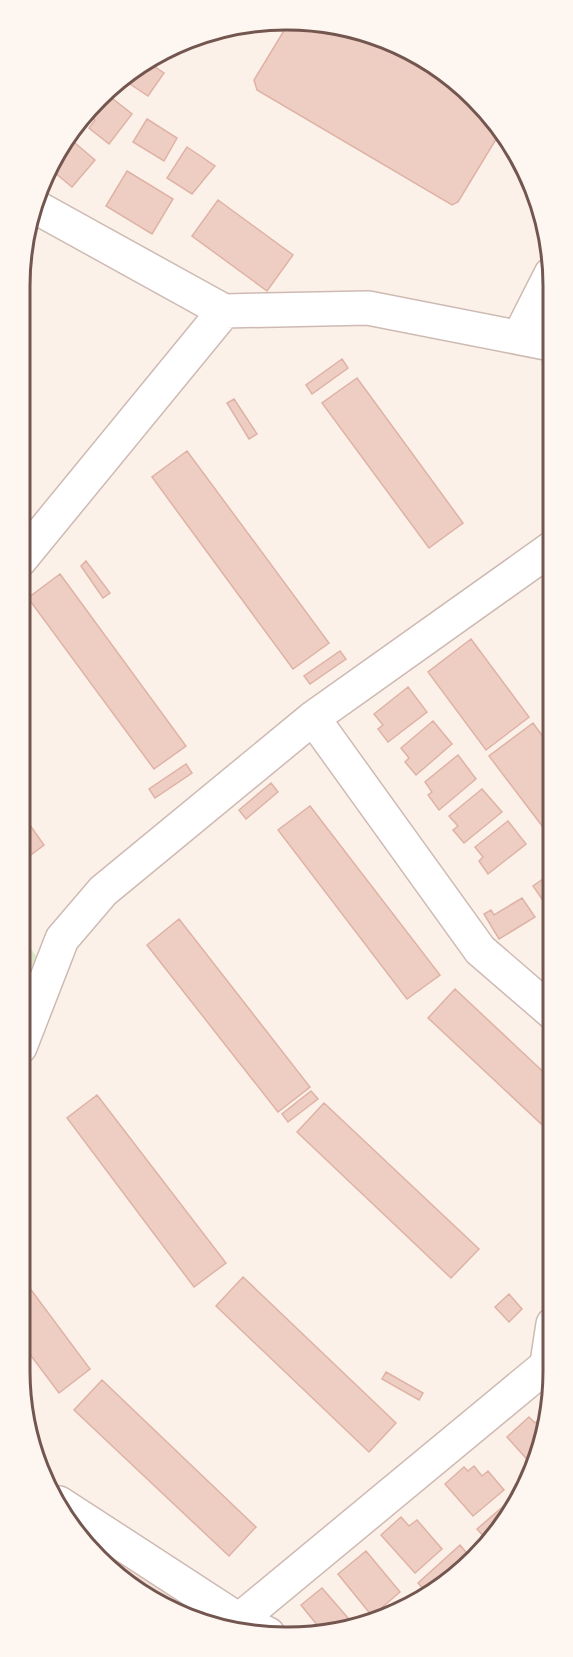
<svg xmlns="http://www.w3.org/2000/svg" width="573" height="1657" viewBox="0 0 573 1657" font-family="Arial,sans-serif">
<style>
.residential{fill:#f2e2d8}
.green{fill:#dae8c9}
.building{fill:#eecec3;stroke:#dfb2a5;stroke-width:1.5}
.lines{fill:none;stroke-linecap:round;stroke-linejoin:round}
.street-casing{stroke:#cebab3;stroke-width:36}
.street{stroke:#fff;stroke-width:33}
.rim{fill:none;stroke:#73564f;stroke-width:3}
</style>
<rect width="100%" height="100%" fill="#fbf1e9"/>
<path class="residential" d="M 85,1540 L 214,1624 L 168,1610 L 86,1547 Z"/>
<path class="green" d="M 20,934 L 36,956 L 20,996 Z"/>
<path class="building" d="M 288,24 L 355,29 L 382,39 L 379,44 L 435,77 L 439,71 L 487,110 L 501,131 L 458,202 L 452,205 L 257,90 L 254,80 Z
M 146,61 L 164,73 L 148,96 L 124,80 Z
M 108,95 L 132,114 L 109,144 L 89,128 L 95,120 L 87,113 Z
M 147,119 L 177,138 L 164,161 L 133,142 Z
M 68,137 L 95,160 L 72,187 L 54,172 L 60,166 L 56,162 Z
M 187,147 L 215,166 L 192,194 L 167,178 Z
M 127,171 L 173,199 L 152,234 L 106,206 Z
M 218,200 L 293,255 L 267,291 L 192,236 Z
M 342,359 L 348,368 L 312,394 L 306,385 Z
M 357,378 L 463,523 L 429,548 L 322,403 Z
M 234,399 L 257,434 L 249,439 L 227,403 Z
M 187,451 L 329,643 L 293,669 L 152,477 Z
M 86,561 L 110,593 L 103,598 L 81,566 Z
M 60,574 L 186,746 L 154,769 L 28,598 Z
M 471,639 L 529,717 L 486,750 L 428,672 Z
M 340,651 L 346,659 L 310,684 L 304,676 Z
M 408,687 L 427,712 L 388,742 L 378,729 L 383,725 L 374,714 Z
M 433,721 L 452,744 L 416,775 L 405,762 L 409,758 L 401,748 Z
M 533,723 L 552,749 L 552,832 L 549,835 L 489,756 Z
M 458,755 L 476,779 L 439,810 L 428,795 L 432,792 L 425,782 Z
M 186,764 L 192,773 L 155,798 L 149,789 Z
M 271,783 L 278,792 L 246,819 L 239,810 Z
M 482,789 L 502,812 L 464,843 L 453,830 L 458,826 L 449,816 Z
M 310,806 L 440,975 L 407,999 L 278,830 Z
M 20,811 L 44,845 L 20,863 Z
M 508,821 L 526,844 L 488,874 L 479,861 L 483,857 L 475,847 Z
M 552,873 L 553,911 L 551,912 L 533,886 Z
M 522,898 L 535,917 L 499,939 L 484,914 L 491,910 L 494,915 Z
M 179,919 L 310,1087 L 278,1112 L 147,945 Z
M 455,989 L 553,1081 L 553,1135 L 428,1018 Z
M 311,1091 L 318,1099 L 288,1122 L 282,1114 Z
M 97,1095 L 226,1263 L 194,1287 L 67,1118 Z
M 324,1103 L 479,1249 L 451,1278 L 297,1132 Z
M 20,1275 L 90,1369 L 59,1393 L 20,1341 Z
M 243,1277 L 396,1423 L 369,1452 L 216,1306 Z
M 509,1294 L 522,1309 L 509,1322 L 495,1307 Z
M 386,1372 L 423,1393 L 419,1400 L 382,1379 Z
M 102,1380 L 256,1527 L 229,1556 L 74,1410 Z
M 529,1417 L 535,1423 L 538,1420 L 546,1429 L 544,1439 L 533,1466 L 507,1437 Z
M 474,1466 L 482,1476 L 488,1471 L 504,1490 L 473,1516 L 445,1484 L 464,1467 L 468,1471 Z
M 513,1498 L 516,1502 L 508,1519 L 487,1540 L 477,1529 Z
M 401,1517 L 409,1526 L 417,1520 L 442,1549 L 415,1573 L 381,1535 Z
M 460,1545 L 470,1557 L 429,1595 L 418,1583 Z
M 366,1551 L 400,1592 L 372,1616 L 338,1574 Z
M 322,1588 L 354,1625 L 349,1629 L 322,1631 L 301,1605 Z"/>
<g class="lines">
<g class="street-casing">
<path id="street" d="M 34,206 L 224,311 L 368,308 L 551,344
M 519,337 L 551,274
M 20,560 L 224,311
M 313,718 L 480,950 L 553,1013
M 20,1047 L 62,939 L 103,891 L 313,718 L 552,548
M 547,1363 L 553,1324
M 59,1503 L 239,1620 L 268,1634
M 239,1620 L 553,1360"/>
</g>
<use href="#street" class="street"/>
</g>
<path d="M0 0H573V1657H0ZM286 30H287A256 256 0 0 1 543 286V1371A256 256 0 0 1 287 1627H286A256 256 0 0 1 30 1371V286A256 256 0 0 1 286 30Z" fill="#fef6f0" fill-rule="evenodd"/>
<path class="rim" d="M286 30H287A256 256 0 0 1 543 286V1371A256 256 0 0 1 287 1627H286A256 256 0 0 1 30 1371V286A256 256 0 0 1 286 30Z"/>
</svg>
